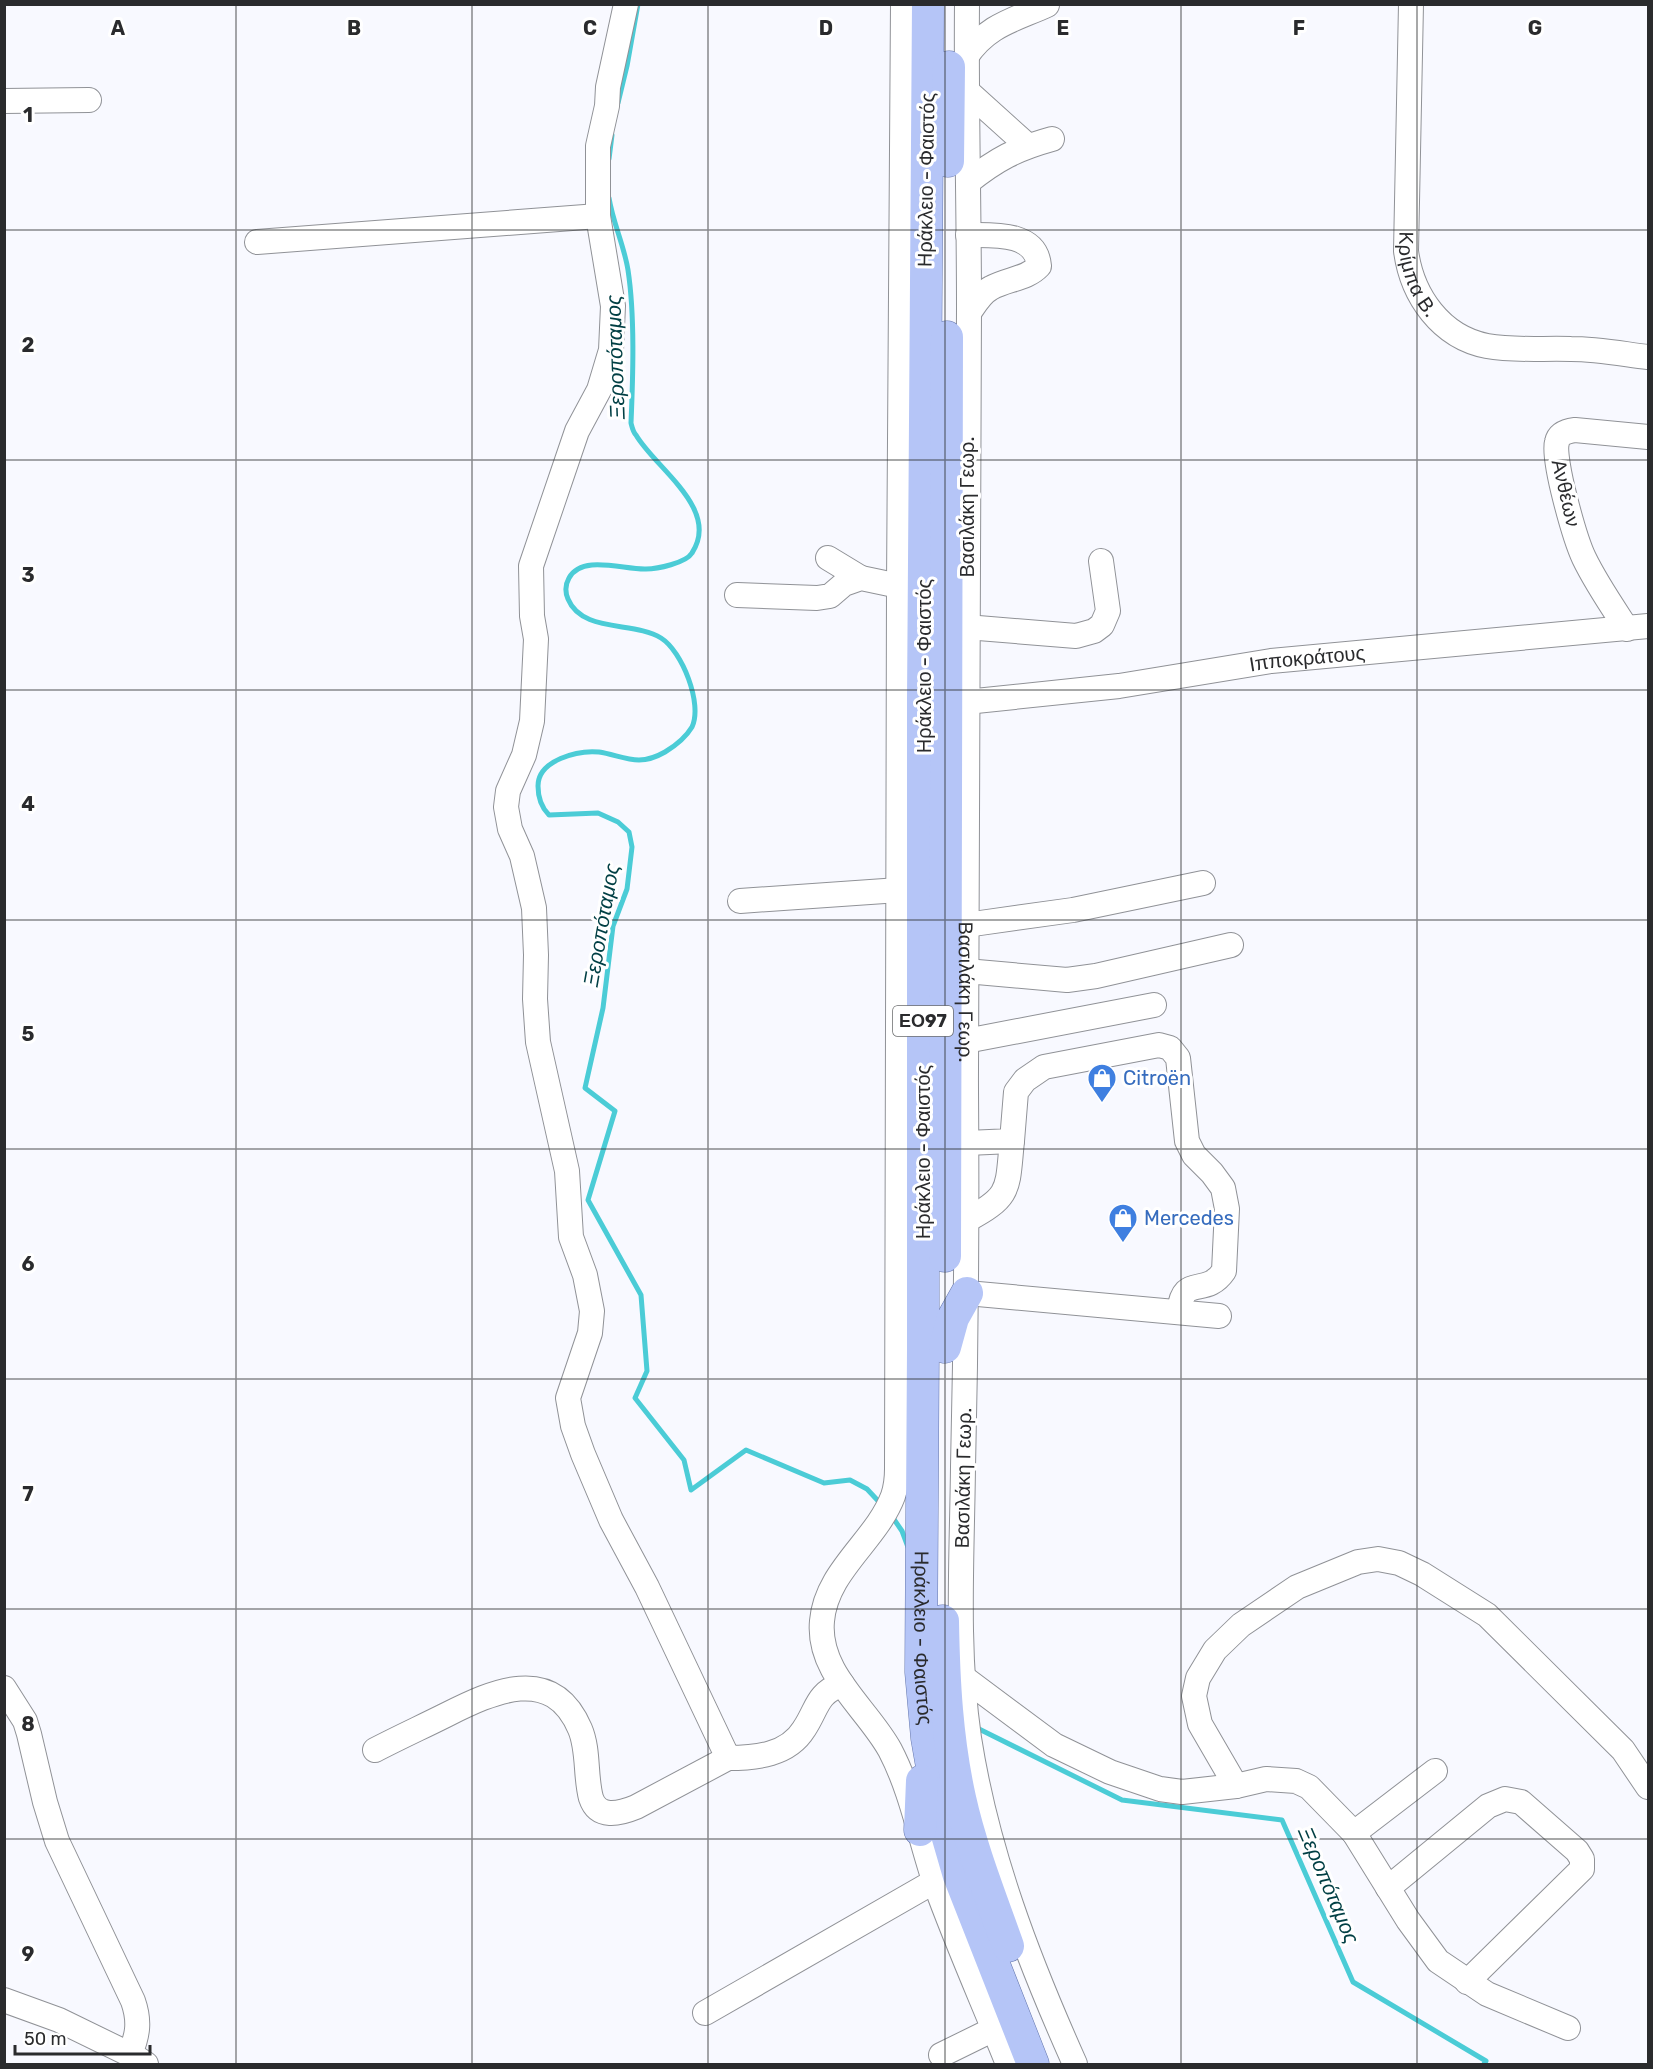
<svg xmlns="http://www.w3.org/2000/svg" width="1653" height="2069" viewBox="0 0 1653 2069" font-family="Rubik,sans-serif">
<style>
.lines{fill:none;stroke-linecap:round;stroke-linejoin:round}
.stream{stroke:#4bccd6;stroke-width:5}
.minor-casing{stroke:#909297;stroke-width:26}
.major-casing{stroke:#6476ac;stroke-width:33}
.minor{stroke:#fff;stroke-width:24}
.major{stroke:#b5c5f7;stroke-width:32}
.grid{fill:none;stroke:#2a2b2d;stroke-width:1.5;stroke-opacity:0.55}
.labels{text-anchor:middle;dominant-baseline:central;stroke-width:6;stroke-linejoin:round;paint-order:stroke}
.shield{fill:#fff;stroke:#6a6b6c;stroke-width:1.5}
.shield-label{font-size:18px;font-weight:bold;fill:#2a2b2d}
.street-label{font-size:20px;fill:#2a2b2d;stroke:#fff}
.shop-label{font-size:20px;fill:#366cbe;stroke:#fff;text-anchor:start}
.water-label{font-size:21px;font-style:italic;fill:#013f44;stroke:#fff}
.grid-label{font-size:20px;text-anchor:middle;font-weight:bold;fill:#2a2b2d;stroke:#fff;stroke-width:6;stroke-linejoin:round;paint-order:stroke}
</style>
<rect width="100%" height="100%" fill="#f8f9ff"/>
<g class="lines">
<path class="stream" d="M 618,103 L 627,66 L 638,4
M 609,159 L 612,135
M 609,198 C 613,223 624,245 628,270 C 635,316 633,376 631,423 C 632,427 633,432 636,435 C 655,468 721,509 692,553 C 686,563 657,569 646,569 C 624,570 582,554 569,578 C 565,585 565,592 568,599 C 582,633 634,621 661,638 C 682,651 703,704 692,727 C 686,737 675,746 665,752 C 658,756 648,760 639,760 C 626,760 613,754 599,752 C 578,750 538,760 538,786 C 538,798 541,807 549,815 L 598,813 L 618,822 L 629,832 L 632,847 L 627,889 L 613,926 L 603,1008 L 585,1088 L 615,1111 L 588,1200 L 641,1295 L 647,1371 L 635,1398 L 684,1460 L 691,1490 L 746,1450 L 824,1483 L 850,1480 L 867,1489 L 881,1504
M 891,1515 L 902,1531 L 908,1547
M 977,1728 L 1122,1800 L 1282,1820 L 1353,1982 L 1486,2061 L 1484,2064"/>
<g class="minor-casing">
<g id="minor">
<path d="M 626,4 L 608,87 L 607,106 L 598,146 L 598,216 L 613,306 L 611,350 L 599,390 L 577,431 L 531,566 L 532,616 L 536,639 L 532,721 L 524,755 L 508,791 L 506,807 L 510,829 L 522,856 L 534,908 L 536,955 L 535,999 L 538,1042 L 567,1171 L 571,1237 L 585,1275 L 592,1311 L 590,1333 L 568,1398 L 573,1426 L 583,1454 L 611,1520 L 647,1587 L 728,1758 C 756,1758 788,1755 804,1729 C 818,1708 816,1694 842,1684"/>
<path d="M 903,4 L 899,586 L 897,1469 C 897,1478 896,1487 893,1496 C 876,1541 826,1571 822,1621 C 817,1673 867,1708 890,1750 C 912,1792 920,1839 935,1883 C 957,1944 984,2004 1008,2064"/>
<path id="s1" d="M 967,4 C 966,105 969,206 969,307 C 968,569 965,830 966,1091 C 967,1216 966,1341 963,1467 C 962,1557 956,1649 969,1738 C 987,1853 1028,1959 1075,2064"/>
<path id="s2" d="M 1411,4 L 1406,251 C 1412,296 1441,337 1487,346 C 1515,351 1543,348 1571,349 C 1597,349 1623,354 1648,357"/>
<path d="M 966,57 C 987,25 1014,20 1047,5"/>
<path d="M 967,91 L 1028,146"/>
<path d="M 4,101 L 89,100"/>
<path d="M 968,182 C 997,159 1016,149 1052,139"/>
<path d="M 968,235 C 994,235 1036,232 1039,266 C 1027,279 1007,279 991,288 C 981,293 975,304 969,313"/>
<path d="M 257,242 L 598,216"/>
<path d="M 828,558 L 861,578"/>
<path d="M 737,595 L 817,598 L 830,596 L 844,584 L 861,578 L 899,586"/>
<path d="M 966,627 L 1076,636 L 1094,631 L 1102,625 L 1108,611 L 1101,561"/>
<path d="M 1627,629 C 1612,606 1596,583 1584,558 C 1575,539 1552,459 1557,442 C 1559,433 1567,431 1575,430 L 1648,437"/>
<path id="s3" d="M 966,702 L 1119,686 L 1271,661 L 1648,626"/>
<path d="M 740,901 L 899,890"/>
<path d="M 966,925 L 1073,910 L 1203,883"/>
<path d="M 966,971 L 1067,980 L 1096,976 L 1231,945"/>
<path d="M 966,1041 L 1154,1005"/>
<path d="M 967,1143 L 1012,1141 L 1016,1092 L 1025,1080 L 1044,1067 L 1159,1045 L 1170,1048 L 1178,1058 L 1187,1141 L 1194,1155 L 1212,1173 L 1223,1188 L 1227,1209 L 1224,1271 C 1205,1299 1183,1272 1179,1312"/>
<path d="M 967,1220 C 1012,1196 1007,1189 1012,1141"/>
<path d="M 967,1293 L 1219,1316"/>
<path d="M 964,1678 L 1054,1745 L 1110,1772 L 1160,1789 L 1182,1792 L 1236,1786 L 1266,1779 L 1296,1781 L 1309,1787 L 1354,1833 L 1435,1771"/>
<path d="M 4,1688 L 25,1721 L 29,1734 L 45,1802 L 57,1841 L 133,2001 C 140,2021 138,2035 130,2054"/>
<path d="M 375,1750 C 398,1738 422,1727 446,1715 C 492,1692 552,1663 580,1729 C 589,1750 585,1776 591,1798 C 598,1819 619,1814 636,1807 L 728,1758"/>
<path d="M 1236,1786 L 1200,1724 L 1194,1696 L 1198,1678 L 1215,1650 L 1241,1625 L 1297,1587 L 1358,1562 L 1378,1559 L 1399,1563 L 1422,1574 L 1487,1615 L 1623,1750 L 1648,1787"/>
<path d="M 1354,1833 L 1408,1920 L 1438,1961 L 1487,1994 L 1568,2028"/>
<path d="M 1388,1888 L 1488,1806 L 1505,1799 L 1521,1802 L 1577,1851 L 1582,1859 L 1582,1869 L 1467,1982"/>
<path d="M 4,2000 L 59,2020 L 137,2058 L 146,2064"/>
<path d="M 705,2013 L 935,1881"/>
<path d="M 941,2055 L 994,2029"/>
</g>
</g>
<g class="major-casing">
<g id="major">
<path id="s4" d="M 928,4 L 923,701 L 923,1349 L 921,1672 L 927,1738 L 939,1807 L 959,1876 L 1033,2064"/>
<path d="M 948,161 L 949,67"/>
<path d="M 945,1256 L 947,337"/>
<path d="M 945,1347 L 953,1318 L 967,1293"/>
<path d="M 943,1621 C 944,1681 947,1739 960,1798 C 971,1848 991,1898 1008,1946"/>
<path d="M 920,1830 L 922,1781"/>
</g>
</g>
<use href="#minor" class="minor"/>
<use href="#major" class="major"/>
</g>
<path class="grid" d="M 236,4 L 236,2064M 472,4 L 472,2064M 708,4 L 708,2064M 945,4 L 945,2064M 1181,4 L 1181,2064M 1417,4 L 1417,2064M 4,230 L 1648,230M 4,460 L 1648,460M 4,690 L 1648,690M 4,920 L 1648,920M 4,1149 L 1648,1149M 4,1379 L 1648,1379M 4,1609 L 1648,1609M 4,1839 L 1648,1839"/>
<defs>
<g id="shop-pin" transform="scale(1.5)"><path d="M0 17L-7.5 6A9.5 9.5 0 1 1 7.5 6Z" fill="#3f7fe0" stroke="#fff"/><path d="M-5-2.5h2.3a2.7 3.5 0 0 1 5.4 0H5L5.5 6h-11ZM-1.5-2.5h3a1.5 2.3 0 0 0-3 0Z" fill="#fff"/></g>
</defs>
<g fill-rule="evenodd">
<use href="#shop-pin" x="1102" y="1078"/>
<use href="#shop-pin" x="1123" y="1218"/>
</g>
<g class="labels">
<rect class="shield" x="893" y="1006" width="60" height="30" rx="4.5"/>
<g class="shield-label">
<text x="923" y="1021">ΕΟ97</text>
</g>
<g class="street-label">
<text transform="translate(926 180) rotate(-89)">Ηράκλειο - Φαιστός</text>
<text stroke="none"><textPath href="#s2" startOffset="272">Κρίμπα Β.</textPath></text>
<text transform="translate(1566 493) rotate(77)">Ανθέων</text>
<text transform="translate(967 507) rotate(-90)">Βασιλάκη Γεωρ.</text>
<text stroke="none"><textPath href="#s3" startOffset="344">Ιπποκράτους</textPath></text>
<text transform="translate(924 666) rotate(-90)">Ηράκλειο - Φαιστός</text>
<text stroke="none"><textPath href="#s1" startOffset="988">Βασιλάκη Γεωρ.</textPath></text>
<text transform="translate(923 1152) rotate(-90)">Ηράκλειο - Φαιστός</text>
<text transform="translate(963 1478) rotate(-89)">Βασιλάκη Γεωρ.</text>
<text stroke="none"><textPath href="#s4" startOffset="1634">Ηράκλειο - Φαιστός</textPath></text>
</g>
<g class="shop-label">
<text x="1123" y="1078">Citroën</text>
<text x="1144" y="1218">Mercedes</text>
</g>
<g class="water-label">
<text transform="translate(615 357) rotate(-92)">Ξεροπόταμος</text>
<text transform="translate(601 925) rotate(-80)">Ξεροπόταμος</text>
<text transform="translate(1329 1885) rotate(67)">Ξεροπόταμος</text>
</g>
</g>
<g class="grid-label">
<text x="118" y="35">A</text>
<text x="354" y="35">B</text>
<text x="590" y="35">C</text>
<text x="826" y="35">D</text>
<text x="1063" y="35">E</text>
<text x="1299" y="35">F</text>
<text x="1535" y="35">G</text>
<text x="28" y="122">1</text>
<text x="28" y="352">2</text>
<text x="28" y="582">3</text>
<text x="28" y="811">4</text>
<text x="28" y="1041">5</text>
<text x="28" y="1271">6</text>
<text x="28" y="1501">7</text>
<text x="28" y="1731">8</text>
<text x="28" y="1961">9</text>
</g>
<rect width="1653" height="2069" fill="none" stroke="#2a2b2d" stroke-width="12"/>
<path d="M15 2045v9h135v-9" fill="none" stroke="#2a2b2d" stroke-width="3"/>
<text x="24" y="2045" font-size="18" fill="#2a2b2d" stroke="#ffffff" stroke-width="4.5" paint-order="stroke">50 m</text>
</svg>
